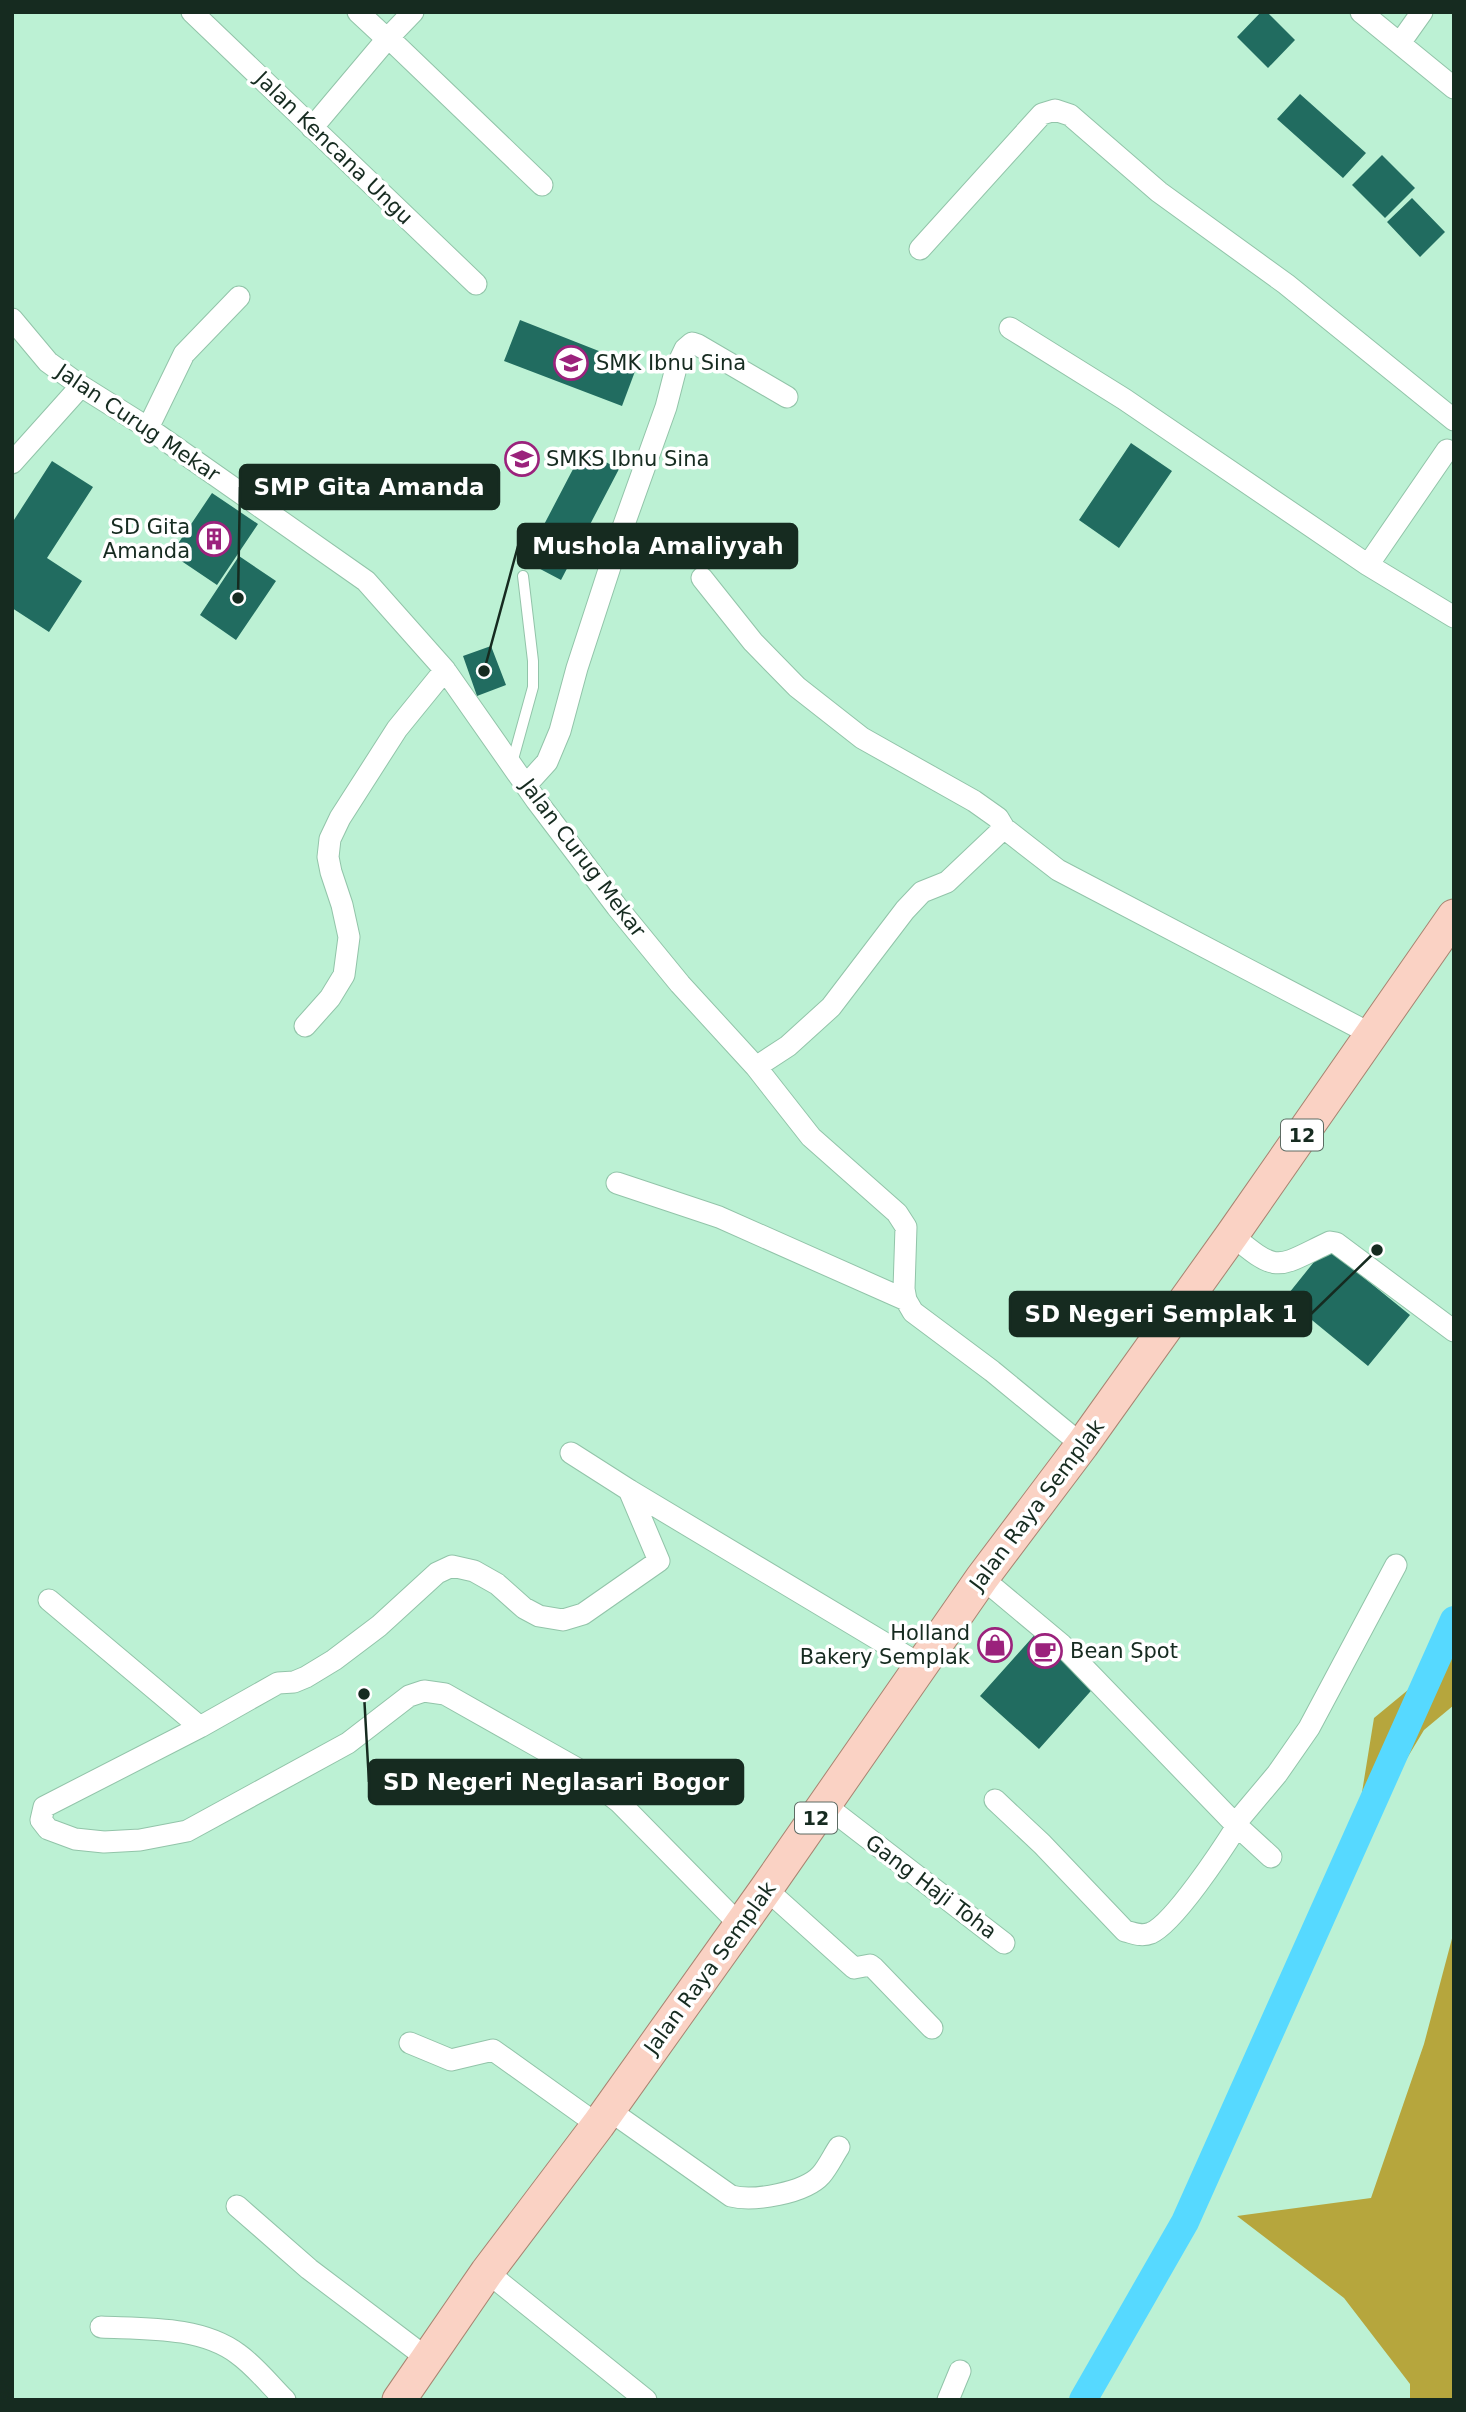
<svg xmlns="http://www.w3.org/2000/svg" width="1466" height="2412" viewBox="0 0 1466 2412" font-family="'DejaVu Sans',sans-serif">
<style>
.forest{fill:#b6a63d}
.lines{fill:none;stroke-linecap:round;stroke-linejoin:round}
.canal{stroke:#56d9ff;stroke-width:28}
.building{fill:#216c60}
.lane-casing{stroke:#92c4a9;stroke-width:12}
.street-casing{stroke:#92c4a9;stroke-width:23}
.primary-casing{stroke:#a88471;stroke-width:35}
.lane{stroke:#fff;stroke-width:10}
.street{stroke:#fff;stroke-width:21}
.primary{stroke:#fad2c4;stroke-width:33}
.labels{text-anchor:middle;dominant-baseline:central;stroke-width:7;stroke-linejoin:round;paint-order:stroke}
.shield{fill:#fff;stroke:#5c6b63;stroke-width:2}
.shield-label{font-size:19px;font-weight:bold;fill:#162b20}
.street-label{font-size:21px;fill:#162b20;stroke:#fff}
.poi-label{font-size:21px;fill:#162b20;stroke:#fff;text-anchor:start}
.leader{fill:none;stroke:#162b20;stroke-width:2.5}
.callout-dot{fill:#162b20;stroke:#fff;stroke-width:2.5}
.callout{fill:#162b20;stroke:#162b20;stroke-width:2.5}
.callout-label{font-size:23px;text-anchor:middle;font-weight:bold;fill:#fff}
</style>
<rect width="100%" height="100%" fill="#bcf1d4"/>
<path class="forest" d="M 1454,1652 L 1454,1705 L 1424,1730 L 1353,1848 L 1374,1718 Z
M 1454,1931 L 1454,2400 L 1410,2400 L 1410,2384 L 1344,2298 L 1237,2216 L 1371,2198 L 1424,2044 Z"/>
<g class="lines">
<path class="canal" d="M 1083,2400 L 1185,2222 L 1454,1620"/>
</g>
<path class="building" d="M 1261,12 L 1267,12 L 1295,40 L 1268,68 L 1237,37 Z
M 1300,94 L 1366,153 L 1343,178 L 1277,119 Z
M 1382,155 L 1415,188 L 1385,218 L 1352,185 Z
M 1412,198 L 1445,232 L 1420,257 L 1387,222 Z
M 520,320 L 637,366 L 622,406 L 504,361 Z
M 1131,443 L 1172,471 L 1119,548 L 1079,520 Z
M 583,450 L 619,469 L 561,580 L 525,561 Z
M 52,461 L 93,487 L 47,558 L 82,581 L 49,632 L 12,608 L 12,523 Z
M 212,493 L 258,524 L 217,585 L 171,554 Z
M 239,556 L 276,581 L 236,640 L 200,615 Z
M 491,646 L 506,685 L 477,696 L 463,656 Z
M 1326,1247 L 1410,1315 L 1368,1366 L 1285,1298 Z
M 1039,1630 L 1098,1683 L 1039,1749 L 980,1696 Z"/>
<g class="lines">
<g class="lane-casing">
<path id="lane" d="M 512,763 L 533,687 L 533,661 L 523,576"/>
</g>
<g class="street-casing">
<path id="street" d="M 192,12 L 476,284
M 358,12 L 387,39 L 394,43 L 542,185
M 1361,12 L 1454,88
M 1400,43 L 1422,12
M 312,128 L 387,39 L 413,12
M 920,249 L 1042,114 L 1055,110 L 1070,115 L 1159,192 L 1286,284 L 1454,420
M 12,319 L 48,362 L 81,386 L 148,428 L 366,581 L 445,670 L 536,800 L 617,907 L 680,984 L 756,1067 L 811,1137 L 897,1213 L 906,1227 L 904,1289 L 906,1300 L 913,1312 L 992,1371 L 1082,1445
M 1010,328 L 1124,399 L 1368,565 L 1454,617
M 148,428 L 184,354 L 239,297
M 12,463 L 81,386
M 1368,565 L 1447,450
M 702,578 L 753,642 L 797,687 L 862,738 L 974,801 L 998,818 L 1004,828 L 1058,870 L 1371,1034
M 527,784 L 547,762 L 560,731 L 577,668 L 622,530 L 666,407 L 676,368 L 685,349 L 692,343 L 698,345 L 787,397
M 305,1026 L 330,998 L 344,975 L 349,937 L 342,905 L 331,872 L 328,857 L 330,839 L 340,818 L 397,729 L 445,670
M 756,1067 L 788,1046 L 831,1007 L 905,910 L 922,892 L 947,882 L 1004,828
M 617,1183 L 719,1217 L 906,1300
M 1232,1235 C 1279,1275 1277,1267 1330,1242 L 1336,1243 L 1454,1331
M 571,1453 L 629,1490 L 921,1665
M 629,1490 L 659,1561 L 583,1614 L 563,1620 L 539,1616 L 524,1608 L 497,1584 L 474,1571 L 452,1566 L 437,1573 L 379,1626 L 334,1660 L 306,1677 L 294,1682 L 278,1683 L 200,1727 L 44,1807 L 41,1820 L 48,1829 L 75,1839 L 104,1842 L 140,1840 L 187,1831 L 348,1743 L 409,1696 L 424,1691 L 445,1694 L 576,1768 L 619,1802 L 740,1925
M 982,1578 L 1061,1644 L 1235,1824 L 1271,1857
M 49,1600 L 200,1727
M 995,1800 L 1042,1844 L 1125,1931 C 1134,1933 1141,1937 1151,1933 C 1174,1923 1222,1850 1237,1826
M 825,1805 L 1004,1943
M 1235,1824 L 1277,1774 L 1309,1728 L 1396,1565
M 766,1889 L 854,1968 L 870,1965 L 874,1968 L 932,2028
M 410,2043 L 451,2060 L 493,2050 L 598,2125
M 609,2110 L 731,2196 C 753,2202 805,2193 821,2175 C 828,2167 833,2156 839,2147
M 237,2206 L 309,2269 L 428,2359
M 487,2272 L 646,2400
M 101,2327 C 145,2329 201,2326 238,2354 C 255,2366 270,2385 285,2400
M 948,2400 L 960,2371"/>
</g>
<g class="primary-casing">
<path id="primary" d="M 399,2400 L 487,2272 L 598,2125 L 766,1889 L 982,1578 L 1082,1445 L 1232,1235 L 1454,916"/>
</g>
<use href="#lane" class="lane"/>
<use href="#street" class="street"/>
<use href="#primary" class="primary"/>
</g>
<defs>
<g id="school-ring" transform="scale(1.75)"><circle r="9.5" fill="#fff" stroke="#9b227c" stroke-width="1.5"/><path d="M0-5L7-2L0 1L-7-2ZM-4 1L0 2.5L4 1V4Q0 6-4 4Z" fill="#9b227c"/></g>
<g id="building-ring" transform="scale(1.75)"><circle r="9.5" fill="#fff" stroke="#9b227c" stroke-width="1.5"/><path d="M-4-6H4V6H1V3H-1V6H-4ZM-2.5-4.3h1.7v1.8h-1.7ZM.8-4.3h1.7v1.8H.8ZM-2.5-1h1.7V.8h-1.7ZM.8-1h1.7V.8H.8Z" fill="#9b227c"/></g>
<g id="shop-ring" transform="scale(1.75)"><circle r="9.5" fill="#fff" stroke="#9b227c" stroke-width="1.5"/><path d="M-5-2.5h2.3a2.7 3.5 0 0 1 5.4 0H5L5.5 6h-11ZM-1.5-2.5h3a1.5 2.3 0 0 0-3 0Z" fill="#9b227c"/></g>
<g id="cafe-ring" transform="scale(1.75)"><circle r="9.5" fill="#fff" stroke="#9b227c" stroke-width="1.5"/><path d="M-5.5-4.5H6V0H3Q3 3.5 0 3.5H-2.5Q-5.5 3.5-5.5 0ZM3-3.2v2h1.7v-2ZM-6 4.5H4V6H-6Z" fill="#9b227c"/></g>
</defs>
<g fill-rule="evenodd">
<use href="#school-ring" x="571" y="363"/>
<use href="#school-ring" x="522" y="459"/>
<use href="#building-ring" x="214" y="539"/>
<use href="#shop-ring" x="995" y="1645"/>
<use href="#cafe-ring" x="1045" y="1651"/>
</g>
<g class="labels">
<g class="shield">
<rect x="1281" y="1119.5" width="42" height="31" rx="5"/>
<rect x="795" y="1802.5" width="42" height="31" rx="5"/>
</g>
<g class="shield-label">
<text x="1302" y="1135">12</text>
<text x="816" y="1818">12</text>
</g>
<g class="street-label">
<text transform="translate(334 148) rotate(44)">Jalan Kencana Ungu</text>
<text transform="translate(138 423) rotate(34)">Jalan Curug Mekar</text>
<text transform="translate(583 858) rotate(53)">Jalan Curug Mekar</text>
<text transform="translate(1037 1505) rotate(-53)">Jalan Raya Semplak</text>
<text transform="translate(931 1887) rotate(37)">Gang Haji Toha</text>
<text transform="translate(710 1968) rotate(-54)">Jalan Raya Semplak</text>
</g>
<g class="poi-label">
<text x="596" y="363">SMK Ibnu Sina</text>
<text x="546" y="459">SMKS Ibnu Sina</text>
<text x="190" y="527" text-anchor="end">SD Gita<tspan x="190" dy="24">Amanda</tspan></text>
<text x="970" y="1633" text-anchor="end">Holland<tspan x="970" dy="24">Bakery Semplak</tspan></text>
<text x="1070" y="1651">Bean Spot</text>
</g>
</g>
<path class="leader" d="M238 598L240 487M484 671L518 546M1377 1250L1311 1314M364 1694L369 1782"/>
<g class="callout-dot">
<circle cx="238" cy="598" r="7"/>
<circle cx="484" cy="671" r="7"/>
<circle cx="1377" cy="1250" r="7"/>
<circle cx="364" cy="1694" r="7"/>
</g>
<g class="callout">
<rect x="240" y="465" width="259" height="44" rx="7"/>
<rect x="518" y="524" width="279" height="44" rx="7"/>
<rect x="1010" y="1292" width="301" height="44" rx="7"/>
<rect x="369" y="1760" width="374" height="44" rx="7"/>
</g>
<g class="callout-label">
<text x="369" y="495">SMP Gita Amanda</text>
<text x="658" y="554">Mushola Amaliyyah</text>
<text x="1161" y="1322">SD Negeri Semplak 1</text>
<text x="556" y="1790">SD Negeri Neglasari Bogor</text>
</g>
<rect width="1466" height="2412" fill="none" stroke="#162b20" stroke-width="28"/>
</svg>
